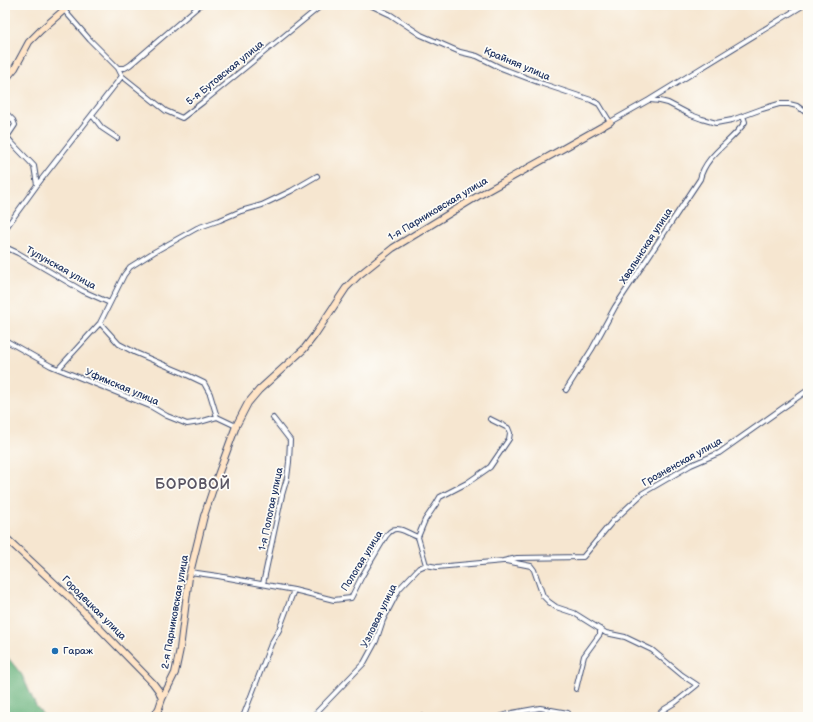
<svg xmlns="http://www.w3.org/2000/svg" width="813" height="722" viewBox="0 0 813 722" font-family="'Balsamiq Sans',sans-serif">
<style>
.green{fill:#7acc8d;stroke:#4a7e76}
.forest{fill:#63b078;stroke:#3f706b}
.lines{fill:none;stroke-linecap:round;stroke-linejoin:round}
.street-casing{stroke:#3c4a6f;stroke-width:6}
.secondary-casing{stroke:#3c4a6f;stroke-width:8}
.street{stroke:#fff;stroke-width:4}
.secondary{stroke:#ffe4c6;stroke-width:6}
.poi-dot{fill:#1f6fb2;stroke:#fdfcf7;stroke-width:1.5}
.labels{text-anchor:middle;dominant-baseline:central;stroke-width:3.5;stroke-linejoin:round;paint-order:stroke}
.street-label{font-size:10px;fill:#1b2f5e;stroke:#fdfcf7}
.poi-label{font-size:10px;fill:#1b2f5e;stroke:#fdfcf7;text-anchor:start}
.district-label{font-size:14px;font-weight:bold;letter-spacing:1px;fill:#5a5664;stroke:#fdfcf7}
</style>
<rect width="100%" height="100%" fill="#fdfcf7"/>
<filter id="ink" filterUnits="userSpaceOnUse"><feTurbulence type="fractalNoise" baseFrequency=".025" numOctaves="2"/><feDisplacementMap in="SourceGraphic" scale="8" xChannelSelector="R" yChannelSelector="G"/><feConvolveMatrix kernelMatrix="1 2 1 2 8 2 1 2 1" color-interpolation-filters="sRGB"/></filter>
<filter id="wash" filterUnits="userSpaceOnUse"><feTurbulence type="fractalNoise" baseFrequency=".012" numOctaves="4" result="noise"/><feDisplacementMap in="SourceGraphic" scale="16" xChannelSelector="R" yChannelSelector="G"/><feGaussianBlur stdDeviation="0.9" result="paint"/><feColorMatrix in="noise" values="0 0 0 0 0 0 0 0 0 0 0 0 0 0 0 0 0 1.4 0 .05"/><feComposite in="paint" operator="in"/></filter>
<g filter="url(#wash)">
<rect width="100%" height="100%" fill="#f6e6d0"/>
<path class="green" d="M 5,705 L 17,717 L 5,717 Z"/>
<path class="forest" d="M 5,654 L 22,675 L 36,706 L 45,717 L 17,717 L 5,705 Z"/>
</g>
<g filter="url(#ink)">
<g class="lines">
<g class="street-casing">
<path id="street" d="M 73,5 L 64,10 L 90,40 L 118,68 L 122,76 L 166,111 L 182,118 L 203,102 L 322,5
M 370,5 L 391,15 L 421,35 L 460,52 L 477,56 L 501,68 L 543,84 L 591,100 L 599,104 L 610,122 L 649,100 L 804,5
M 118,68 L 125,68 L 130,65 L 200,5
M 650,100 L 660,101 L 668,103 L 691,115 L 702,119 L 716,123 L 732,120 L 762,109 L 779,104 L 789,104 L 797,106 L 808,114
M 5,112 L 13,120 L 15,125 L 7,137 L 12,143 L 34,166 L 37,185
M 92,115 L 102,128 L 117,138
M 5,229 L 37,185 L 122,76
M 5,247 L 18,253 L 83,291 L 110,303
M 100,323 L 119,344 L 136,353 L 181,372 L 204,383 L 210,394 L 217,417
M 5,340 L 51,366 L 150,406 L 167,416 L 187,424 L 200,422 L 217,417 L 236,426
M 59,368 L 100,323 L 124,275 L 130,267 L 154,252 L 197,228 L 220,220 L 241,211 L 262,205 L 291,191 L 317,176
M 566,390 L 592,349 L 615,307 L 700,179 C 706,154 732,142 745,122 L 743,116
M 418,537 L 425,520 L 436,504 L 440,497 L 467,483 L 490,467 L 509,439 L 510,433 L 508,428 L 490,419
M 418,537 L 426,565
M 506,561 L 531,566 L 534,570 L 543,596 L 549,602 L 556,607 L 574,613 L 606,633 L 625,637 L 652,650 L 682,675 L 697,685 L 676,702 L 663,710 L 656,717
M 190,572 L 218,576 L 294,590 L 334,600 L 342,599 L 351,598 L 362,576 L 386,536 C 388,534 389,532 391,531 C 399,525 410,535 418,537
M 263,584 L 282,495 L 287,478 L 289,462 L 290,440 L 273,418
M 576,689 L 584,656 L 600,634 L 600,629
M 243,717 L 271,644 L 279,630 L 294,590
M 312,717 L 364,663 L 376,641 L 383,620 L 399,589 L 419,568 L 426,565 L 437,567 L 503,561 L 517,558 L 583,557 L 612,522 L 643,493 L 691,465 L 719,453 L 808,390
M 412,717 L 419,716 L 424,717
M 499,717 L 512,713 L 540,708 L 568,713 L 567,717"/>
</g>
<g class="secondary-casing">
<path id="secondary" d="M 5,80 L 15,68 L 29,42 L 41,30 L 64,10 L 63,5
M 5,537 L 67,595 L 153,683 L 159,691 L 162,699
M 154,717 L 159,708 L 162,699 L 175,673 L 180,649 L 189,577 L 204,516 L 214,486 L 236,426 L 248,403 L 259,390 L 304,349 L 314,336 L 346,288 L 358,276 L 393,248 L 478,196 L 564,148 L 610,122"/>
</g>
<use href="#street" class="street"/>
<use href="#secondary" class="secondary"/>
</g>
</g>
<circle class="poi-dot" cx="55" cy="651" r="4"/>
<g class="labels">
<g class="street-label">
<text transform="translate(517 64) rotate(23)">Крайняя улица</text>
<text transform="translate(225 73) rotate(-39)">5-я Бутовская улица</text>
<text transform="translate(438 209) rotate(-31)">1-я Парниковская улица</text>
<text transform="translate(646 246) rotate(-57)">Хвалынская улица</text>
<text transform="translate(61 268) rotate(29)">Тулунская улица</text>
<text transform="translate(122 387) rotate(23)">Уфимская улица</text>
<text transform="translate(682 462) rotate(-29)">Грозненская улица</text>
<text transform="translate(271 509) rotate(-78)">1-я Пологая улица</text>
<text transform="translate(362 561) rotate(-58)">Пологая улица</text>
<text transform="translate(94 608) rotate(45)">Городецкая улица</text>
<text transform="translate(175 612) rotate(-80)">2-я Парниковская улица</text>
<text transform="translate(379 616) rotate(-64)">Узловая улица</text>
</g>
<g class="poi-label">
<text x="63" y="651">Гараж</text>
</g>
<g class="district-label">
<text x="193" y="484">БОРОВОЙ</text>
</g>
</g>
<rect width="813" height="722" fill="none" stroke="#fdfcf7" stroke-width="20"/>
</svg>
